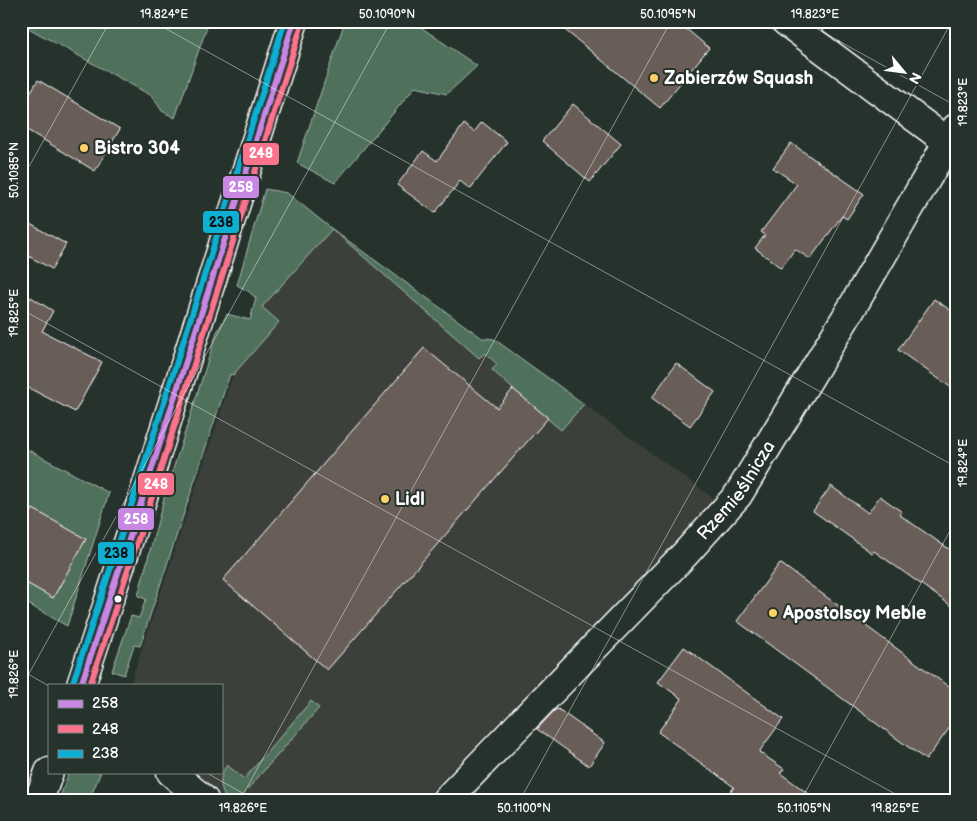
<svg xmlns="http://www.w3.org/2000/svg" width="977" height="821" viewBox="0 0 977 821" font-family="'Balsamiq Sans',sans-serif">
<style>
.built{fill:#3a403a}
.green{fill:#4f715c;stroke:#a7b8ae}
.building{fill:#695d58;stroke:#fff}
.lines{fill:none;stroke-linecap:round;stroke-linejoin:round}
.street-casing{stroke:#fff;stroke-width:31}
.secondary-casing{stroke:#fff;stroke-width:31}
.primary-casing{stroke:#fff;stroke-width:31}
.street{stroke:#26332d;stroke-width:28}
.secondary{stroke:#26332d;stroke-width:28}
.primary{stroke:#26332d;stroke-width:28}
.bus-1-casing{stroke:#26332d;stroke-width:10}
.bus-2-casing{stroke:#26332d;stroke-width:10}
.bus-3-casing{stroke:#26332d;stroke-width:10}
.bus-1{stroke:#c787e3;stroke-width:6}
.bus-2{stroke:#fc738d;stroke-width:6}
.bus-3{stroke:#0dafd3;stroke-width:6}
.ticks{fill:none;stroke:#fff;stroke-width:1;stroke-opacity:0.45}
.poi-dot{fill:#ffd166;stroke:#26332d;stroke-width:2}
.bus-dot{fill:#fff;stroke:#26332d;stroke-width:2}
.labels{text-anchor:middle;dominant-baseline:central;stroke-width:4;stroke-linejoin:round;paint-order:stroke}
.poi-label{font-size:18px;font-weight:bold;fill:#fff;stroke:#26332d;text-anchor:start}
.street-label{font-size:18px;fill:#fff;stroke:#26332d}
.line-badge{stroke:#26332d;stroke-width:2}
.badge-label{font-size:14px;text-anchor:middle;font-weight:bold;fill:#fff}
.pale-badge-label{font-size:14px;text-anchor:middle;font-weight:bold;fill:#111}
.neatline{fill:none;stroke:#fff;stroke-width:2}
.ticks-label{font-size:12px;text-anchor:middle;fill:#fff}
</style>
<rect width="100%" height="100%" fill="#26332d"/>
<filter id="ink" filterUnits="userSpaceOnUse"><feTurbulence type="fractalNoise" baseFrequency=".02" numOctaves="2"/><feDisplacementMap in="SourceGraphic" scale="10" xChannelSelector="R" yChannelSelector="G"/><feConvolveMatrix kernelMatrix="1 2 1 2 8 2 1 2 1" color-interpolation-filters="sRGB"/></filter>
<g filter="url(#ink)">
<path class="built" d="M 287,193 L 332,229 L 482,338 L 494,339 L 716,500 L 423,800 L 226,800 L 193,772 L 221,772 L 221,685 L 130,685 L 233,375 Z"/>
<path class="green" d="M 21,21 L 209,21 L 175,118 L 162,111 L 152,96 L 21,24 Z
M 345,21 L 412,21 L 477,66 L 447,94 L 415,87 L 335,183 L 297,163 Z
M 265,189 L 287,193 L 332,229 L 482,338 L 494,339 L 584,404 L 561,430 L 513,389 L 492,370 L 497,364 L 485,353 L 479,358 L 332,229 L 262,307 L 279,322 L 233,375 L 230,374 L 140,646 L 134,645 L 124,675 L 112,671 L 131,616 L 139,618 L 146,599 L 138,596 L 164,498 L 217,332 L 227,314 L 250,320 L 256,298 L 248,291 L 237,285 Z
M 21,446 L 109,493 L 67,626 L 21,600 Z
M 311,701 L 319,708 L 238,800 L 226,800 C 220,787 218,777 227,765 L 244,779 Z
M 69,772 L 101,772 L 89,800 L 59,800 Z"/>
<path class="building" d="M 554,21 L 677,21 L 709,48 L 660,108 Z
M 38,80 L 120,129 L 95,171 L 22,127 L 25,101 Z
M 573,104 L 621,144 L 590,182 L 542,141 Z
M 482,122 L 507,142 L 470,189 L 460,181 L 435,213 L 397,185 L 423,151 L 437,161 L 464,124 L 474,132 Z
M 791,143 L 864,194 L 847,219 L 842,216 L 810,259 L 795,249 L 781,268 L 755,248 L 765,235 L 761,232 L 797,184 L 773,168 Z
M 21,219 L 66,244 L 52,269 L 21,252 Z
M 31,297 L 53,311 L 42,331 L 102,362 L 75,412 L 21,384 L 21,313 Z
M 934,299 L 956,314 L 956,391 L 898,350 Z
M 424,348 L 497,408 L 513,389 L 548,418 L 327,670 L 223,580 Z
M 676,363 L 715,392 L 690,426 L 652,398 Z
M 831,486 L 868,513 L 880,496 L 902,512 L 900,515 L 956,554 L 956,609 L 874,551 L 872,553 L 813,511 Z
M 33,509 L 86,539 L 53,598 L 21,580 L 21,529 Z
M 780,563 L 956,692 L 956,719 L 926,760 L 737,621 Z
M 684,647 L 783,719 L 759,752 L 784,769 L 780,773 L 817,800 L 725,800 L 734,787 L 658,732 L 682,699 L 658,682 Z
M 558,709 L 605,743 L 589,766 L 537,729 L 555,710 Z"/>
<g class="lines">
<g class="street-casing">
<g id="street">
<path d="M 171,772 L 204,800"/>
<path id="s1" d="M 446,800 L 686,553 L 738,495 L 853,306 L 956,128"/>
</g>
</g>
<g class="secondary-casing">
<path id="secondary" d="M 785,21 L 956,148"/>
</g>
<g class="primary-casing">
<path id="primary" d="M 81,685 L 141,503 L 294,21
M 39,800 L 49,772"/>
</g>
<use href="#street" class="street"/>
<use href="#secondary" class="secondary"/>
<use href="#primary" class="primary"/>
<g class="bus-1-casing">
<path id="bus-1" d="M 81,685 L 141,503 L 294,21"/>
</g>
<g class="bus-2-casing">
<path id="bus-2" d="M 90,685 L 149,506 L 302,24"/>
</g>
<g class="bus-3-casing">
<path id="bus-3" d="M 73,682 L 133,500 L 285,21"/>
</g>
<use href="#bus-1" class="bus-1"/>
<use href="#bus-2" class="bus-2"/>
<use href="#bus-3" class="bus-3"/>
</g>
</g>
<path class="ticks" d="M 152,21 L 956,467M 803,21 L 956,106M 21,181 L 110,21M 21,309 L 906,800M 21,670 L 49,686M 21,688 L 391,21M 205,772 L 255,800M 240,800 L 671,21M 520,800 L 952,21M 801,800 L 956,520"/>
<g class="poi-dot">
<circle cx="654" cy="78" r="5"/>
<circle cx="84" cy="148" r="5"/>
<circle cx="385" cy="499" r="5"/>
<circle cx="773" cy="613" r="5"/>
</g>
<circle class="bus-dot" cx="118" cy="599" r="4.5"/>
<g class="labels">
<g class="poi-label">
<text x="664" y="78">Zabierzów Squash</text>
<text x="94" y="148">Bistro 304</text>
<text x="395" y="499">Lidl</text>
<text x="783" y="613">Apostolscy Meble</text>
</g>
<g class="street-label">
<text stroke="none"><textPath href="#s1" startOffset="425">Rzemieślnicza</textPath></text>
</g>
</g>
<g class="line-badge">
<rect x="242" y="142" width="38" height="24" rx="5" fill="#fc738d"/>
<rect x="222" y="175" width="38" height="24" rx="5" fill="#c787e3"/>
<rect x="202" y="210" width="38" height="24" rx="5" fill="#0dafd3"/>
<rect x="137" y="472" width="38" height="24" rx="5" fill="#fc738d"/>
<rect x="117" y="507" width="38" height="24" rx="5" fill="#c787e3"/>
<rect x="97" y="541" width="38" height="24" rx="5" fill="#0dafd3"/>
</g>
<g class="badge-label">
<text x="261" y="158">248</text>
<text x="241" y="192">258</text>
<text x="156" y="489">248</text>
<text x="136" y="524">258</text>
</g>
<g class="pale-badge-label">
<text x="221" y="227">238</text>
<text x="116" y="558">238</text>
</g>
<rect width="977" height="821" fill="none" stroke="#26332d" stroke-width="55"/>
<rect x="48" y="684" width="175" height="90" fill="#26332d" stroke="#7d8581"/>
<rect x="58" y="700" width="25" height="8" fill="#c787e3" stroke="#7d8581"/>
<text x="92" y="708" font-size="15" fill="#ffffff">258</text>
<rect x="58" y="725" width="25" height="8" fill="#fc738d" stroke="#7d8581"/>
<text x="92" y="734" font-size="15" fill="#ffffff">248</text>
<rect x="58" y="750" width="25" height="8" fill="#0dafd3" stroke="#7d8581"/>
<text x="92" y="758" font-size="15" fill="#ffffff">238</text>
<g transform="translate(904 72) rotate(119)" stroke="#26332d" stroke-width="4" paint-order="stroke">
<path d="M0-4L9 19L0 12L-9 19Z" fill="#ffffff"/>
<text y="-8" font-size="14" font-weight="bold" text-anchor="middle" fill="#ffffff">N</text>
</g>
<rect x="28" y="28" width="922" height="766" class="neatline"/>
<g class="ticks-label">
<text x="164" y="18">19.824°E</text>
<text x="387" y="18">50.1090°N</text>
<text x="668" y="18">50.1095°N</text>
<text x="815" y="18">19.823°E</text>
<text transform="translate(963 102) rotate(-90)" y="4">19.823°E</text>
<text transform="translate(14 170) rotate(-90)" y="4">50.1085°N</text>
<text transform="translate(14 313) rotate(-90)" y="4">19.825°E</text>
<text transform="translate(963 463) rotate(-90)" y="4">19.824°E</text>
<text transform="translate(14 674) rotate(-90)" y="4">19.826°E</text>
<text x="243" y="812">19.826°E</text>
<text x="524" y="812">50.1100°N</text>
<text x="804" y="812">50.1105°N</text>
<text x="895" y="812">19.825°E</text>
</g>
</svg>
